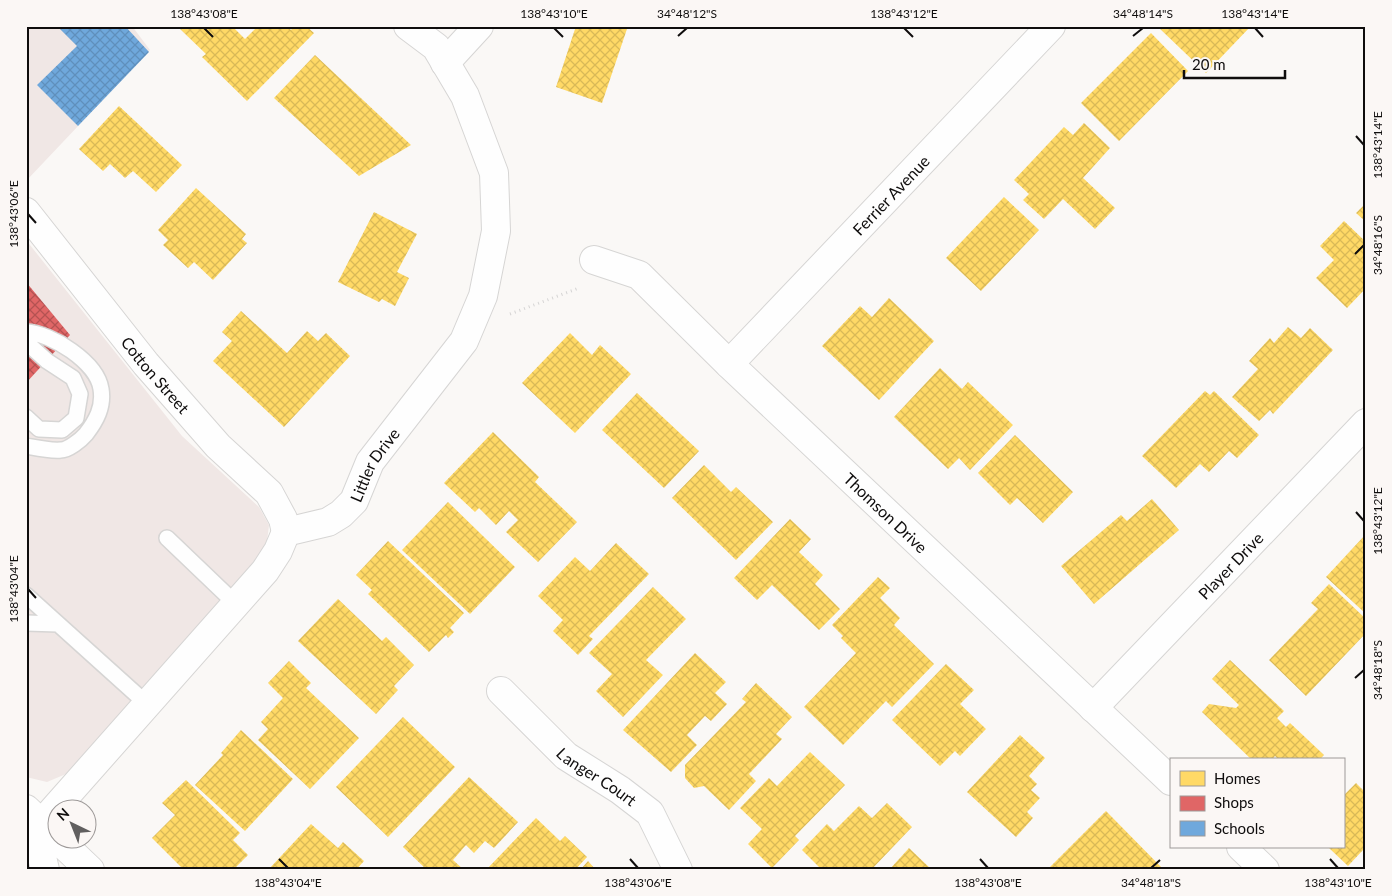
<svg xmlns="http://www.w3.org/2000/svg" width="1392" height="896" viewBox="0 0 1392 896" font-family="Lato,sans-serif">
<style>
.built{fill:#f0e7e5}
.homes{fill:url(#homes-cross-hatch)}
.shops{fill:url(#shops-cross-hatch)}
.schools{fill:url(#schools-cross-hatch)}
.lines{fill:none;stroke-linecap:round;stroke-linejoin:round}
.service-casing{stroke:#d6d5d4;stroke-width:18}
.minor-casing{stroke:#d6d5d4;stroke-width:30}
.secondary-casing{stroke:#d6d5d4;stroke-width:30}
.path{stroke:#d5d4d4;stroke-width:3;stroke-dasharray:1 4;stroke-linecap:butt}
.service{stroke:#fefefe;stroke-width:15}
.minor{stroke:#fefefe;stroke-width:28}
.secondary{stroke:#fefefe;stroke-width:28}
.ticks{fill:none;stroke:#0f0d0d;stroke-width:2}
.labels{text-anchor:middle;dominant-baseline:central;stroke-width:5;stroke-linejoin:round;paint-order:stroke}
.street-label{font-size:16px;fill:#0f0d0d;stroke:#fbf7f5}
.neatline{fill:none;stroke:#0f0d0d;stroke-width:2}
.ticks-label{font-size:12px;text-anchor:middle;fill:#0f0d0d}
</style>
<defs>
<pattern id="homes-cross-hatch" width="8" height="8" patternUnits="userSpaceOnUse" patternTransform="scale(1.25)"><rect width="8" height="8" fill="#ffd966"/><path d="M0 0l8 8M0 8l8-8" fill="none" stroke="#d9b957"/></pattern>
<pattern id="shops-cross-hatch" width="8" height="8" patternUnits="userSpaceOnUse" patternTransform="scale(1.25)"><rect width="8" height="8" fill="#e06666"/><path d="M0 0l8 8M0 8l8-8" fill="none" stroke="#b45252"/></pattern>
<pattern id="schools-cross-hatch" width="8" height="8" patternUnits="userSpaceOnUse" patternTransform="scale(1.25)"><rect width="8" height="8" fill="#6fa8dc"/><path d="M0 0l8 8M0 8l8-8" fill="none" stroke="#5f8fbc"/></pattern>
</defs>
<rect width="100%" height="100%" fill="#faf8f6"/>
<path class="built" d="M 26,26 L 132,26 L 150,50 L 27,180 Z
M 26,240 L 182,436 L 259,507 L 269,525 L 266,549 L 251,570 L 66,774 L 47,782 L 26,777 Z"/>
<path class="homes" d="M 181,26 L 232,26 L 245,39 L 258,26 L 286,26 L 291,30 L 295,26 L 306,26 L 314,33 L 247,101 L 202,57 L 206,54 L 179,28 Z
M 576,26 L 628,26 L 602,103 L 556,87 Z
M 1157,26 L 1251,26 L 1206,73 Z
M 1151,33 L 1188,71 L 1119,141 L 1081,103 Z
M 315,55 L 411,145 L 359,176 L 274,98 Z
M 119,106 L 182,165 L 156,192 L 133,171 L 125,178 L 110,164 L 103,171 L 79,149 Z
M 1084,123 L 1110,148 L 1083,178 L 1115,208 L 1095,229 L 1063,199 L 1044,219 L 1023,200 L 1029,194 L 1014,180 L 1064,127 L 1073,135 Z
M 196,188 L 246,234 L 242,239 L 247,243 L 213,280 L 194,262 L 188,268 L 163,245 L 168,240 L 158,230 Z
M 1004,197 L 1039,230 L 981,291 L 946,258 Z
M 1366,203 L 1366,222 L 1356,213 Z
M 374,212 L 417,234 L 397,272 L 409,278 L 395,306 L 382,299 L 379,302 L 338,282 Z
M 1344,221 L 1366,242 L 1366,288 L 1347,308 L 1316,278 L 1334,260 L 1320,246 Z
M 889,298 L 934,341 L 879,400 L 822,346 L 860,306 L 872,317 Z
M 241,311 L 287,353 L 307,331 L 318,341 L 326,333 L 350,356 L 284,427 L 213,361 L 232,341 L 222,332 Z
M 1288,327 L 1301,338 L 1310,328 L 1333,350 L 1273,414 L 1270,410 L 1259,421 L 1232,397 L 1258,369 L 1249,361 L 1270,338 L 1274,343 Z
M 570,333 L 592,355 L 600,345 L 631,374 L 575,433 L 522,383 Z
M 940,368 L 962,389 L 968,382 L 1013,425 L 970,470 L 959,458 L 948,469 L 894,417 Z
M 1205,391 L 1210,395 L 1214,391 L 1259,435 L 1237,458 L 1229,451 L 1209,472 L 1200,464 L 1176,488 L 1142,456 Z
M 637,393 L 699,451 L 664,488 L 602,430 Z
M 493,432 L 539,477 L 535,482 L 577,522 L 538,562 L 506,532 L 518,520 L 509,511 L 496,525 L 479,508 L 475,512 L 444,483 Z
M 1015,435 L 1073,492 L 1043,523 L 1017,498 L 1010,505 L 978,473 Z
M 704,465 L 731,492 L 736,487 L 773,522 L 736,560 L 672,498 Z
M 1152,499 L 1179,530 L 1094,604 L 1061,566 L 1121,515 L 1127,521 Z
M 448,502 L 515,567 L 470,614 L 402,550 Z
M 790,519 L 811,539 L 799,552 L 823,575 L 815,584 L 840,609 L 819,630 L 772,585 L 757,600 L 734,578 Z
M 1366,534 L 1366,614 L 1326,577 Z
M 388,541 L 464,613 L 450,628 L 454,632 L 448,638 L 446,635 L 429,652 L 368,594 L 372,590 L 356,575 Z
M 616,543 L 649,574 L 589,636 L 593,639 L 578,655 L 553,631 L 563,620 L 538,596 L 575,557 L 590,571 Z
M 878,577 L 890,588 L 880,598 L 900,618 L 894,625 L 934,664 L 892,707 L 886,701 L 843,745 L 804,707 L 856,653 L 841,638 L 843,636 L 832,625 Z
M 1329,584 L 1366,619 L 1366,633 L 1306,696 L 1269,660 L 1318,609 L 1311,603 Z
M 653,587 L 686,619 L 646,660 L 663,675 L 623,717 L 596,691 L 612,674 L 589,653 Z
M 338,599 L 382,641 L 386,637 L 414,665 L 394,686 L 398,690 L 376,714 L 298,641 Z
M 695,653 L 726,682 L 715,693 L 727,704 L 711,721 L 705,716 L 687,735 L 697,745 L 671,772 L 623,730 Z
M 1230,660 L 1284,711 L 1277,718 L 1286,727 L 1290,723 L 1324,755 L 1319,760 L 1279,760 L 1275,756 L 1272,760 L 1252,760 L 1202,712 L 1209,704 L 1236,708 L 1239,705 L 1212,679 Z
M 289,661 L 311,683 L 306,688 L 359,738 L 310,789 L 258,740 L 268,729 L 261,722 L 283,698 L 268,683 Z
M 946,664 L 974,690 L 960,704 L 986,729 L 960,756 L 955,751 L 940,766 L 892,720 Z
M 756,683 L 792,717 L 776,734 L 782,739 L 749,774 L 756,781 L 729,810 L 704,786 L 694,788 L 685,778 L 685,765 L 746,702 L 742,699 Z
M 403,717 L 455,767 L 388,837 L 336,787 Z
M 241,730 L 293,779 L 245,831 L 195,785 L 223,755 L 221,753 Z
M 1020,735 L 1045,758 L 1029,776 L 1037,784 L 1031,790 L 1040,798 L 1027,812 L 1033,818 L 1016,837 L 967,792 Z
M 810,752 L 845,785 L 795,836 L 799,840 L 772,868 L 748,844 L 762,829 L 740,808 L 769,778 L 777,786 Z
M 469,777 L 518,822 L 494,848 L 485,841 L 474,853 L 466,845 L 453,860 L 464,870 L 427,870 L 403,847 Z
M 186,780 L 240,833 L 233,840 L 248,855 L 233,870 L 184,870 L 152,838 L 175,815 L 162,803 Z
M 1356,783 L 1366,793 L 1366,853 L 1363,850 L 1348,866 L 1328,847 L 1343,847 L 1343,796 Z
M 887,803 L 912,827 L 871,870 L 822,870 L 802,850 L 827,824 L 834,831 L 859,806 L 872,818 Z
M 1106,811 L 1164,870 L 1047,870 Z
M 536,818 L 560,841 L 565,836 L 587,857 L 575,870 L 486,870 Z
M 311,824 L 338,848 L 343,842 L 364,861 L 356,870 L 268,870 Z
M 909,848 L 932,870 L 889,870 Z
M 588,861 L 596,870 L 580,870 Z"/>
<path class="shops" d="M 26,282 L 70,335 L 26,383 Z"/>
<path class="schools" d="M 57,26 L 125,26 L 149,52 L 78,126 L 37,85 L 77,46 Z"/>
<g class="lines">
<g class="service-casing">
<path id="service" d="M 26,332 C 51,333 97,362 101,389 C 104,407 96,421 86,434 C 81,440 68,450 61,450 C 50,451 37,448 26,446
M 26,342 L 47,361 L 73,378 L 80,394 L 76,418 L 62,430 L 39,429 L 26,417
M 167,538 L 236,604
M 26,595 L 147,704
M 26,623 L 58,624"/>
</g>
<g class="minor-casing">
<g id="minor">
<path d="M 445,63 L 479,26"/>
<path id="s1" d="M 26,212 L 146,364 L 218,446 L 269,493 L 283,519 L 286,532"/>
<path id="s2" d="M 594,260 L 639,275 L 729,364 L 1171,781"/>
<path id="s3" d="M 729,364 L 1051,26"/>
<path id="s4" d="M 501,691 L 566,756 L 620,790 L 650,813 L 678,870"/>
<path id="s5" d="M 1093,708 L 1366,423"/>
<path id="s6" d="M 41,824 L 265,571 L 278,551 L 286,532 L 328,522 L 341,514 L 354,501 L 370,462 L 464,341 L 483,296 L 496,231 L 494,173 L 465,96 L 436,47 L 408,26"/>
<path d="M 1241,847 L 1265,870"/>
</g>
</g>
<g class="secondary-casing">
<path id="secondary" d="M 26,809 L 90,870
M 41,824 L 42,857 L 45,870"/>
</g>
<path class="path" d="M 510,314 L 579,288"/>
<use href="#service" class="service"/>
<use href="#minor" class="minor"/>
<use href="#secondary" class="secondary"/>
</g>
<path class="ticks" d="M 204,28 L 213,37M 554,28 L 563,37M 904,28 L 913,37M 1255,28 L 1263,37M 678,36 L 687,28M 1133,36 L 1143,28M 1356,136 L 1364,145M 28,214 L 36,223M 1355,254 L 1364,245M 1356,512 L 1364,521M 28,589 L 36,598M 1355,678 L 1364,670M 279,859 L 288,868M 630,859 L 638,868M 980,859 L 988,868M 1330,859 L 1338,868M 1151,868 L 1160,860"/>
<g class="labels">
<g class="street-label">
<text stroke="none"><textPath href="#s3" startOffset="234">Ferrier Avenue</textPath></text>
<text stroke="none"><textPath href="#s1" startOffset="208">Cotton Street</textPath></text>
<text stroke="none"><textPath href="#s6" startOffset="501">Littler Drive</textPath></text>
<text stroke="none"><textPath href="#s2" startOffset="390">Thomson Drive</textPath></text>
<text stroke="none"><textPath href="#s5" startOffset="198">Player Drive</textPath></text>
<text stroke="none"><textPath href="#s4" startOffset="129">Langer Court</textPath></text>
</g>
</g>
<rect width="1392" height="896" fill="none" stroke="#fbf7f5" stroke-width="55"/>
<rect x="1170" y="758" width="175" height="90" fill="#fbf7f5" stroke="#9d9998"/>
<rect x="1180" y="771" width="25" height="15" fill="#ffd966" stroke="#9d9998"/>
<text x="1214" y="784" font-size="15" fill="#0f0d0d">Homes</text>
<rect x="1180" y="796" width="25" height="15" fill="#e06666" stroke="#9d9998"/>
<text x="1214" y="808" font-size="15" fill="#0f0d0d">Shops</text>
<rect x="1180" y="821" width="25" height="15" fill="#6fa8dc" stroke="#9d9998"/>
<text x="1214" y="834" font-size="15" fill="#0f0d0d">Schools</text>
<g transform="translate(72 824) rotate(317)"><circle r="24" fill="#fbf7f5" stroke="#9d9998"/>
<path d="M0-4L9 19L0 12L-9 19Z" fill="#615f5f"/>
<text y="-8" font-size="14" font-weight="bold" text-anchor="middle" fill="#0f0d0d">N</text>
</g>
<path d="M1184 70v8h101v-8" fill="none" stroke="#0f0d0d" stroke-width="2.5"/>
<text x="1192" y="70" font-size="15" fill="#0f0d0d" stroke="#fbf7f5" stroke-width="4" paint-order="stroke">20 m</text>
<rect x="28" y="28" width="1336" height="840" class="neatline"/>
<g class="ticks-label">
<text x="204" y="18">138°43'08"E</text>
<text x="554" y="18">138°43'10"E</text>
<text x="687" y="18">34°48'12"S</text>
<text x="904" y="18">138°43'12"E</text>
<text x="1143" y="18">34°48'14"S</text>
<text x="1255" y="18">138°43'14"E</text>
<text transform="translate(1378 145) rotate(-90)" y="4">138°43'14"E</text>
<text transform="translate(14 214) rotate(-90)" y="4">138°43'06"E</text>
<text transform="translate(1378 245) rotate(-90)" y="4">34°48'16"S</text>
<text transform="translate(1378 521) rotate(-90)" y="4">138°43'12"E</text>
<text transform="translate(14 589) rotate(-90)" y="4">138°43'04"E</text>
<text transform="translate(1378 670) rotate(-90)" y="4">34°48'18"S</text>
<text x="288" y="887">138°43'04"E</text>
<text x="638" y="887">138°43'06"E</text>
<text x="988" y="887">138°43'08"E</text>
<text x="1151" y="887">34°48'18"S</text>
<text x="1338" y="887">138°43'10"E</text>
</g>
</svg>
